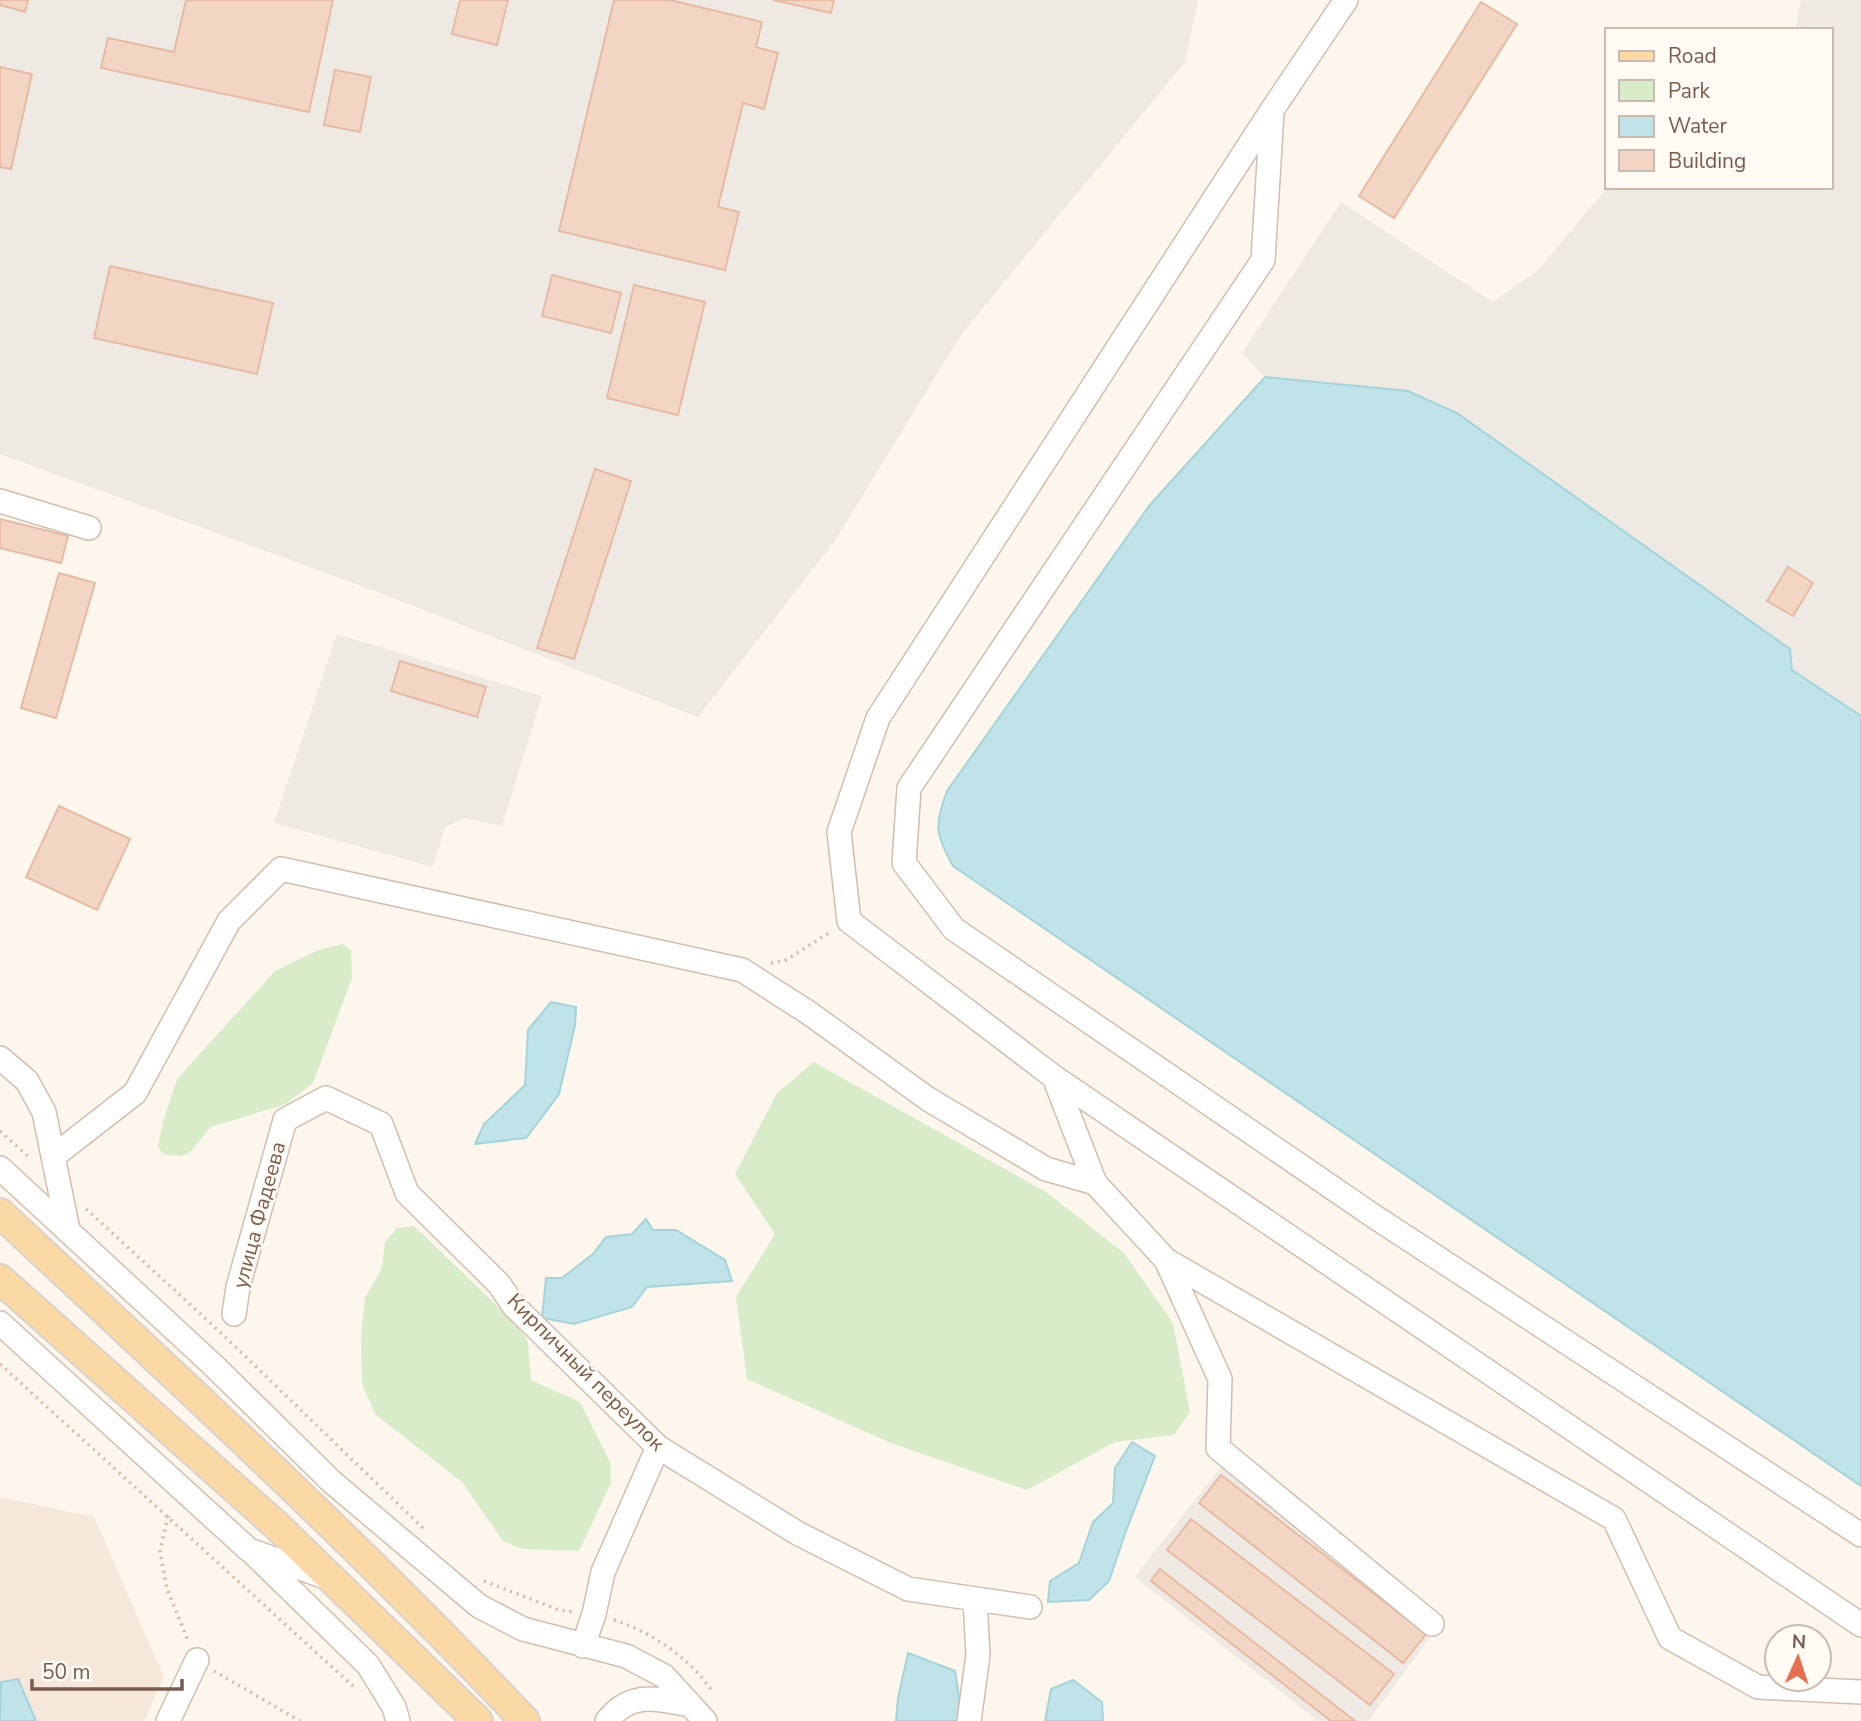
<svg xmlns="http://www.w3.org/2000/svg" width="1861" height="1721" viewBox="0 0 1861 1721" font-family="'Nunito Sans',sans-serif">
<style>
.residential{fill:#f5e8da}
.industrial{fill:#efe9e4}
.green{fill:#d8ecc9}
.water{fill:#bfe3e8;stroke:#a5d3da;stroke-width:2}
.building{fill:#f3d5c3;stroke:#e6bba3;stroke-width:2}
.lines{fill:none;stroke-linecap:round;stroke-linejoin:round}
.minor-casing{stroke:#d1beb0;stroke-width:26}
.major-casing{stroke:#dad1cd;stroke-width:32}
.path{stroke:#d9b8a5;stroke-width:3.5;stroke-dasharray:2 5;stroke-linecap:butt}
.minor{stroke:#fff;stroke-width:23}
.major{stroke:#fbd9a5;stroke-width:28}
.labels{text-anchor:middle;dominant-baseline:central;stroke-width:5;stroke-linejoin:round;paint-order:stroke}
.street-label{font-size:21px;fill:#7a5c4d;stroke:#fffaf3}
</style>
<rect width="100%" height="100%" fill="#fdf6ec"/>
<path class="residential" d="M 0,1497 L 94,1517 L 164,1677 L 144,1721 L 0,1721 Z"/>
<path class="industrial" d="M 0,0 L 1198,0 L 1185,62 L 960,336 L 836,539 L 698,717 L 375,591 L 0,454 Z
M 1801,0 L 1861,0 L 1861,716 L 1792,670 L 1408,391 L 1265,377 L 1242,353 L 1341,202 L 1493,302 L 1538,270 L 1608,187 L 1831,187 L 1831,30 L 1795,30 Z
M 337,634 L 542,696 L 502,826 L 464,818 L 445,827 L 433,867 L 274,823 Z
M 1223,1464 L 1434,1632 L 1368,1721 L 1318,1721 L 1135,1577 Z"/>
<path class="green" d="M 343,944 L 351,950 L 352,978 L 313,1083 L 286,1104 L 211,1127 L 189,1153 L 181,1156 L 163,1154 L 158,1146 L 163,1122 L 177,1079 L 275,971 L 318,950 Z
M 814,1062 L 1046,1192 L 1124,1253 L 1173,1323 L 1190,1412 L 1174,1435 L 1115,1442 L 1027,1490 L 891,1443 L 747,1379 L 736,1297 L 775,1234 L 735,1174 L 777,1093 Z
M 414,1226 L 516,1324 L 528,1342 L 531,1380 L 580,1402 L 611,1464 L 611,1483 L 579,1551 L 523,1549 L 503,1541 L 462,1482 L 376,1415 L 362,1384 L 361,1334 L 365,1298 L 382,1268 L 385,1242 L 397,1228 Z"/>
<path class="water" d="M 1265,377 L 1408,391 L 1457,413 L 1790,649 L 1792,670 L 1861,716 L 1861,1486 L 953,866 C 935,834 934,825 947,791 L 1149,506 Z
M 551,1002 L 576,1007 L 575,1025 L 559,1094 L 526,1138 L 475,1144 L 484,1124 L 525,1085 L 528,1030 Z
M 646,1219 L 653,1230 L 676,1230 L 725,1260 L 732,1281 L 647,1287 L 632,1307 L 574,1324 L 542,1318 L 546,1278 L 562,1278 L 593,1254 L 606,1237 L 632,1234 Z
M 1132,1442 L 1155,1456 L 1126,1531 L 1109,1581 L 1089,1600 L 1048,1602 L 1050,1581 L 1079,1563 L 1093,1522 L 1113,1503 L 1115,1468 Z
M 908,1653 L 955,1671 L 959,1697 L 959,1721 L 896,1721 L 898,1698 Z
M 18,1679 L 36,1721 L 0,1721 L 1,1682 Z
M 1073,1680 L 1102,1702 L 1103,1721 L 1045,1721 L 1051,1689 Z"/>
<path class="building" d="M 0,0 L 28,0 L 25,12 L 0,5 Z
M 186,0 L 333,0 L 309,112 L 101,68 L 108,38 L 174,52 Z
M 460,0 L 508,0 L 497,45 L 452,34 Z
M 614,0 L 670,0 L 762,22 L 756,47 L 778,53 L 764,109 L 743,103 L 718,207 L 739,212 L 725,270 L 559,231 Z
M 773,0 L 834,0 L 831,13 Z
M 1481,2 L 1517,24 L 1394,218 L 1359,196 Z
M 0,67 L 32,74 L 11,169 L 0,167 Z
M 335,70 L 371,77 L 360,132 L 324,125 Z
M 110,266 L 273,303 L 257,374 L 94,338 Z
M 552,275 L 621,293 L 611,333 L 542,316 Z
M 634,285 L 705,302 L 678,415 L 607,398 Z
M 595,469 L 631,481 L 574,659 L 537,648 Z
M 0,519 L 68,536 L 61,563 L 0,548 Z
M 1788,567 L 1813,583 L 1793,616 L 1767,601 Z
M 59,573 L 95,583 L 56,718 L 21,708 Z
M 400,661 L 486,687 L 477,717 L 391,691 Z
M 59,806 L 130,839 L 97,910 L 26,877 Z
M 1221,1475 L 1426,1634 L 1403,1663 L 1199,1503 Z
M 1191,1519 L 1394,1674 L 1370,1705 L 1167,1550 Z
M 1160,1569 L 1355,1721 L 1331,1721 L 1151,1581 Z"/>
<g class="lines">
<g class="minor-casing">
<path id="minor" d="M 1346,0 L 1272,110 L 878,718 L 839,832 L 849,921 L 1054,1077 L 1861,1625
M 1272,113 L 1263,260 L 909,788 L 904,863 L 954,929 L 1375,1217 L 1861,1535
M 0,501 L 89,528
M 0,1058 L 27,1081 L 44,1112 L 68,1230
M 1054,1077 L 1095,1183 L 1166,1260 L 1220,1379 L 1218,1448 L 1432,1624
M 54,1156 L 135,1093 L 229,921 L 281,869 L 742,970 L 809,1013 L 928,1099 L 1046,1169 L 1095,1183
M 0,1168 L 213,1365 L 332,1482 L 479,1606 L 523,1629 L 626,1656 L 664,1676 L 705,1721
M 1166,1260 L 1614,1519 L 1670,1638 L 1758,1687 L 1861,1692
M 234,1314 L 238,1287 L 285,1120 L 326,1098 L 381,1124 L 407,1193 L 499,1284 L 514,1306 L 658,1447 L 799,1534 L 908,1589 L 1030,1607
M 0,1323 L 249,1550 L 328,1578
M 254,1554 L 368,1665 L 394,1707 L 398,1721
M 583,1646 L 594,1614 L 603,1572 L 658,1447
M 168,1721 L 197,1660
M 607,1721 C 631,1690 657,1699 690,1705
M 969,1721 L 978,1655 L 975,1599"/>
</g>
<g class="major-casing">
<path id="major" d="M 0,1213 C 178,1379 358,1544 525,1721
M 0,1279 L 276,1525 L 478,1721"/>
</g>
<path class="path" d="M 771,963 L 786,960 L 832,931
M 0,1131 L 31,1159
M 86,1209 L 218,1330 L 426,1531
M 0,1364 L 355,1688
M 168,1516 L 160,1552 L 167,1589 L 189,1643
M 484,1581 L 559,1610 L 573,1612
M 614,1620 C 651,1632 687,1656 710,1688 L 709,1693
M 214,1671 L 300,1721"/>
<use href="#minor" class="minor"/>
<use href="#major" class="major"/>
</g>
<g class="labels">
<g class="street-label">
<text transform="translate(259 1215) rotate(-75)">улица Фадеева</text>
<text transform="translate(586 1372) rotate(45)">Кирпичный переулок</text>
</g>
</g>
<rect x="1605" y="28" width="228" height="161" fill="#fffaf3" stroke="#cabbb1" stroke-width="2"/>
<rect x="1619" y="51" width="35" height="10" fill="#fbd9a5" stroke="#cabbb1" stroke-width="2"/>
<text x="1668" y="63" font-size="21" fill="#7a5c4d">Road</text>
<rect x="1619" y="80" width="35" height="21" fill="#d8ecc9" stroke="#cabbb1" stroke-width="2"/>
<text x="1668" y="98" font-size="21" fill="#7a5c4d">Park</text>
<rect x="1619" y="116" width="35" height="21" fill="#bfe3e8" stroke="#cabbb1" stroke-width="2"/>
<text x="1668" y="133" font-size="21" fill="#7a5c4d">Water</text>
<rect x="1619" y="150" width="35" height="21" fill="#f3d5c3" stroke="#cabbb1" stroke-width="2"/>
<text x="1668" y="168" font-size="21" fill="#7a5c4d">Building</text>
<g transform="translate(1798 1658) rotate(3)"><circle r="33" fill="#fffaf3" stroke="#cabbb1" stroke-width="2"/>
<path d="M0-5L12 26L0 18L-12 26Z" fill="#e76f51"/>
<text y="-10" font-size="19" font-weight="bold" text-anchor="middle" fill="#7a5c4d">N</text>
</g>
<path d="M32 1679v10h150v-10" fill="none" stroke="#7a5c4d" stroke-width="3.5"/>
<text x="42" y="1679" font-size="21" fill="#7a5c4d" stroke="#fffaf3" stroke-width="5" paint-order="stroke">50 m</text>
</svg>
